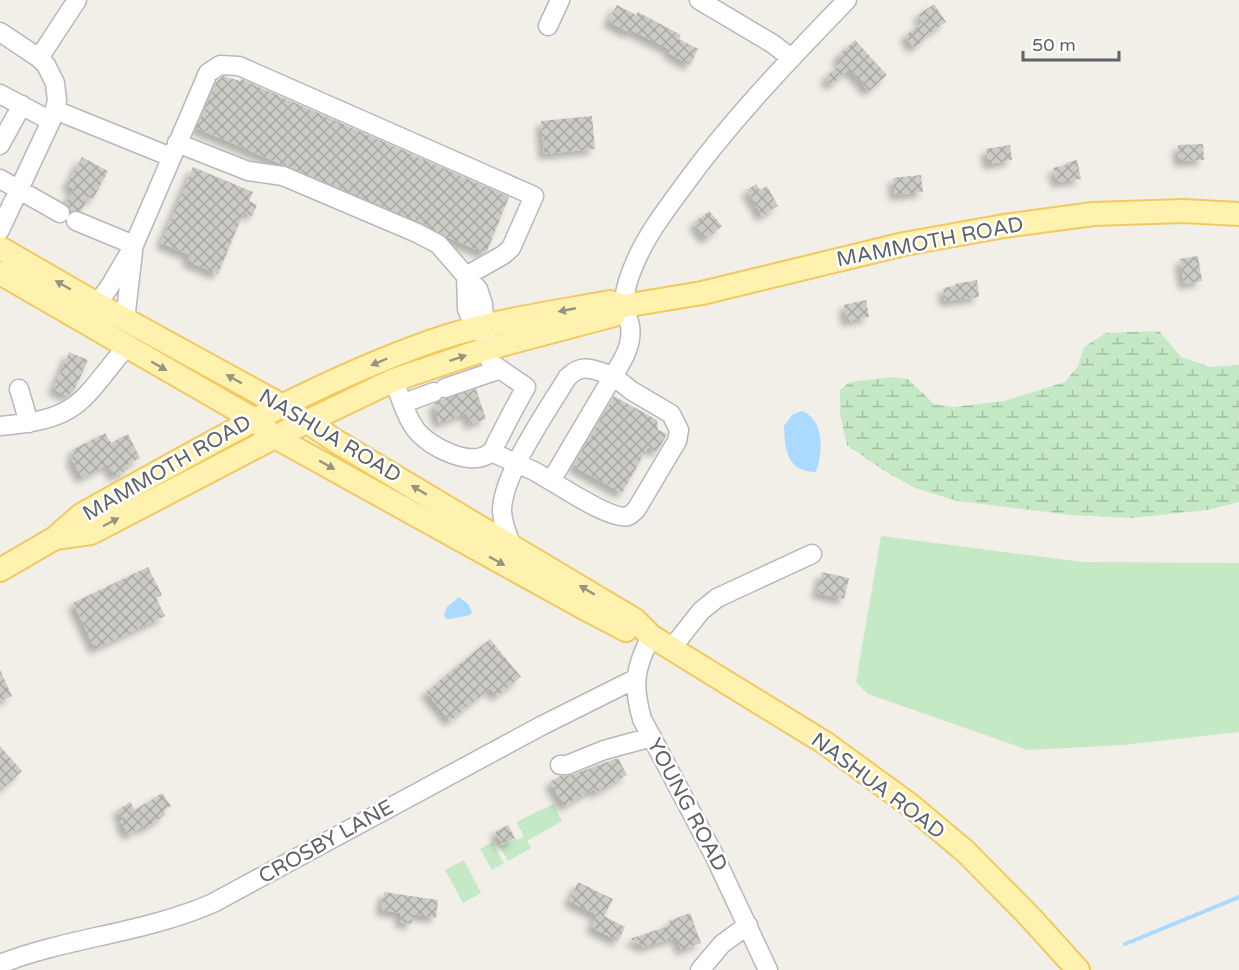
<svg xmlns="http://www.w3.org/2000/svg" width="1239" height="970" viewBox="0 0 1239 970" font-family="'Varela Round',sans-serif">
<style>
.green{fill:#c5e8c5}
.wetland{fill:url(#wetland-marsh)}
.water{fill:#aadaff}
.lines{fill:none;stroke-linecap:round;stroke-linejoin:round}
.stream{stroke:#aadaff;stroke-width:4}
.building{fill:url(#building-cross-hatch);filter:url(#shadow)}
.minor-casing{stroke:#b5b8bc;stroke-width:21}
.major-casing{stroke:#f2c960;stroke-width:26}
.minor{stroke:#fff;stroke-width:18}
.major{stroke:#fff2af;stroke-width:22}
.oneway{fill:#979581}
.labels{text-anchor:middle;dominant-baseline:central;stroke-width:5;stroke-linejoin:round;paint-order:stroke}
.street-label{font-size:21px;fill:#5f6368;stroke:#fff}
</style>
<defs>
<pattern id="wetland-marsh" width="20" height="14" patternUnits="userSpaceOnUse" patternTransform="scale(1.5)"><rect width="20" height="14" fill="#c5e8c5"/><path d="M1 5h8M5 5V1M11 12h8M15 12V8" fill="none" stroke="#a3c0a4"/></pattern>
<pattern id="building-cross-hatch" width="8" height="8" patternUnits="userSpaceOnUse" patternTransform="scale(1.5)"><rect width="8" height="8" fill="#cccac5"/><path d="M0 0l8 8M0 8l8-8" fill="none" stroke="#a9a8a4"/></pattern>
<filter id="shadow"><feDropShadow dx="-5.5" dy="5.5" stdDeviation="3" flood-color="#0004"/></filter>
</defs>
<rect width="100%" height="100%" fill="#f1efe8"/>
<path class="green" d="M 881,536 L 1083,562 L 1239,563 L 1239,732 L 1123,745 L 1028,750 L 868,694 L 856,682 Z
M 553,804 L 562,821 L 527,841 L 531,848 L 508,861 L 500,847 L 516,838 L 518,840 L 524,836 L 516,822 Z
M 492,842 L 504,863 L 492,870 L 480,849 Z
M 464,860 L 481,893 L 463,903 L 445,870 Z"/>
<path class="wetland" d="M 1159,331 L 1181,357 L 1210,367 L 1239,365 L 1239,502 L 1207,510 L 1132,518 L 1071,515 L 957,501 L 915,488 L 883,470 L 847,445 L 840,413 L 840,390 L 850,382 L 891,377 L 908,379 L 934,404 L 953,407 L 1004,401 L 1065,382 L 1078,366 L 1084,347 L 1106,333 Z"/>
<path class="water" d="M 802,411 C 825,421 823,451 816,472 C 787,472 785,450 784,426 L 792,415 Z
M 459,597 L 468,604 L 472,612 L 470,615 L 450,619 L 445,618 L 444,614 L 447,607 Z"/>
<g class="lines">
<path class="stream" d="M 1125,944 L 1239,897"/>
</g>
<path class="building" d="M 934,4 L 946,22 L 924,37 L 925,39 L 914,48 L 905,36 L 923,22 L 918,15 Z
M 617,5 L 636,15 L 638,12 L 681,35 L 679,39 L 698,49 L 690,65 L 669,53 L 671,50 L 631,30 L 630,33 L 608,21 Z
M 855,40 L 887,75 L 869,91 L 849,69 L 832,85 L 825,78 L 842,62 L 837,57 Z
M 223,76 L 240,81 L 241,79 L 509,197 L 487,251 L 484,253 L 447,237 L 421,223 L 196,128 L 217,81 Z
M 592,116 L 595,149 L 544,154 L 541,121 Z
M 1203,144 L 1204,160 L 1179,161 L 1178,145 Z
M 1010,145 L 1012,160 L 989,164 L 986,149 Z
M 82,157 L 108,171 L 93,199 L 89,197 L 81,211 L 71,211 L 66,203 L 74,189 L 67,185 Z
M 1077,160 L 1081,179 L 1057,182 L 1053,168 L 1066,165 L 1066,163 Z
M 193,167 L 253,192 L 249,201 L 257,205 L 252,216 L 244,212 L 218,274 L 187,261 L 190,255 L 161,243 Z
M 921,175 L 923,192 L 895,195 L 893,178 Z
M 756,184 L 760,190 L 767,186 L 778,206 L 762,216 L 747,190 Z
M 709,211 L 722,226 L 706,239 L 694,223 Z
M 1198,256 L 1202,281 L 1184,284 L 1180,259 Z
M 977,280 L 979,297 L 945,301 L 943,288 L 955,286 L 955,284 Z
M 866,300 L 869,317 L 847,321 L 844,305 Z
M 69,352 L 88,360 L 74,391 L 68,396 L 53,389 Z
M 476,389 L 486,419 L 470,424 L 467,413 L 439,423 L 434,407 L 436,406 L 435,403 L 443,399 Z
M 614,396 L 657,420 L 658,430 L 667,434 L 657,452 L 648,447 L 622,493 L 573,466 Z
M 105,433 L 111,443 L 128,434 L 140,458 L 127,465 L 129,469 L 114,476 L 108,464 L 82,478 L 71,458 L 75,455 L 72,450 Z
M 148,567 L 162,595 L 156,598 L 165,616 L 95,649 L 73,603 Z
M 822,572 L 849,578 L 844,599 L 817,593 Z
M 490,639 L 521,677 L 497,696 L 490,688 L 450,721 L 426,692 Z
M 0,670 L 12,696 L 0,701 Z
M 0,746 L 22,771 L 0,791 Z
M 618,758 L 627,775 L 596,793 L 594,789 L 564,806 L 550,782 L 560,776 L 571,775 Z
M 162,793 L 171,806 L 163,811 L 165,815 L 144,829 L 142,826 L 129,835 L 120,821 L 123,819 L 117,811 L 130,802 L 135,810 Z
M 508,825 L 515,838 L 503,845 L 495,832 Z
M 578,882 L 613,899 L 604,916 L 625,927 L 618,941 L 591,927 L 597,915 L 569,901 Z
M 384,892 L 438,900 L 436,918 L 413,914 L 412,924 L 400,922 L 401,913 L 381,910 Z
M 690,913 L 701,943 L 681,950 L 677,937 L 644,947 L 630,939 L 671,925 L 669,921 Z"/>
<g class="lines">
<g class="minor-casing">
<path id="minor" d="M 699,0 L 773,44 L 791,58
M 548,26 L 560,0
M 0,32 L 39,58 L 46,65 L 55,83 L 57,101 L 51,121 L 0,230
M 39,58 L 77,0
M 0,94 L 51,121
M 55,110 L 171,157
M 0,145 L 22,105
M 0,179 L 60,213
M 76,221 L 134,245
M 466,276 L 467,309 L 471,318 L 483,327
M 97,304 L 110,286 L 134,245 L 208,73 L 220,65 L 239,66 L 534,196 L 511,248 L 503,255 L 466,276 L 438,244 L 417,233 L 283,176 L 248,171 L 177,143
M 125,320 L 133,252
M 613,376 L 632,391 L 671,414 L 679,430 L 677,441 L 636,510 C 633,512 631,515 628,516 C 613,521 565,489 551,481 Z
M 394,380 C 400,396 406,418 417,431 C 430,447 472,469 491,452 C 495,448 497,440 500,436 C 508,419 517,403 526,387 L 491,363 L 486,349 L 483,304 L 478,289 L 466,276
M 445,388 L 498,370
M 19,389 L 29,423
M 404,403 L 434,392
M 0,426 C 79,419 79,404 126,347
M 491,452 L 534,471 L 551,481
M 511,544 C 507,534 503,523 502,512 C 501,476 548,410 567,378 C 582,362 594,370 613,376 C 622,362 633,345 630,326 C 629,319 624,312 624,304 C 624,288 631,271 638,256 C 649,232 666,210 682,188 C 731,120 789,60 847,0
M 651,636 C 635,668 632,684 642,719 L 714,855 L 768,970
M 671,649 L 701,611 L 717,598 L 812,554
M 560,765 L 567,765 L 604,750 L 652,737
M 0,964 C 69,937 145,933 213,903 L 541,726 L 635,679
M 700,970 L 722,944 L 748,925"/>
</g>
<g class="major-casing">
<path id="major" d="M 0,248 L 97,304 L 281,405 L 339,443 L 635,620 L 651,636 L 825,743 L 910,805 L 966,852 L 1030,917 L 1078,970
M 0,273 L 253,419 L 275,437 L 582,607 L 626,630
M 55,538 L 91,533 L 275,437 L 394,380 L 486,349 L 614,315
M 0,570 L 55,538 L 81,515 C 196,451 308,385 432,341 C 490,321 551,313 610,302 L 624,306 L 702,293 L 904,244 L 1004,226 L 1093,214 L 1183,211 L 1239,214"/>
</g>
<use href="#minor" class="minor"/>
<use href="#major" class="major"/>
</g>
<defs><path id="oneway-solid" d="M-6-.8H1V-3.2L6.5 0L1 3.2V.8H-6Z" transform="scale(1.5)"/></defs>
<g class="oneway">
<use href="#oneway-solid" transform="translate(63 285) rotate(-150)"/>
<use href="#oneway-solid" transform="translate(567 310) rotate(169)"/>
<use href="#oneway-solid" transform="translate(458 358) rotate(-18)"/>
<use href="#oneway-solid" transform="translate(379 362) rotate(157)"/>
<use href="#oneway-solid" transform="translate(159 366) rotate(30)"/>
<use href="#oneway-solid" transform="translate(234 379) rotate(-151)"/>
<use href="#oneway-solid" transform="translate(327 465) rotate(29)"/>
<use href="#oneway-solid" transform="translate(419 490) rotate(-149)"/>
<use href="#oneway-solid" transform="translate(111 522) rotate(-28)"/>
<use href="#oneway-solid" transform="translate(497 561) rotate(29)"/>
<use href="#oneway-solid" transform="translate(587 590) rotate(-149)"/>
</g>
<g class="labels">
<g class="street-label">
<text transform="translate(930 242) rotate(-11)">MAMMOTH ROAD</text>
<text transform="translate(330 436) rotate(31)">NASHUA ROAD</text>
<text transform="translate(167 468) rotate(-30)">MAMMOTH ROAD</text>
<text transform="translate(878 786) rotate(37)">NASHUA ROAD</text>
<text transform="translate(687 805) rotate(62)">YOUNG ROAD</text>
<text transform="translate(326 842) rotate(-29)">CROSBY LANE</text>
</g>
</g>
<path d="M1023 51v9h96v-9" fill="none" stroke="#5f6368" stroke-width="3"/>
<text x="1032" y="51" font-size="18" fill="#5f6368" stroke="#ffffff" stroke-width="4.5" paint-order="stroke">50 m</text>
</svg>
